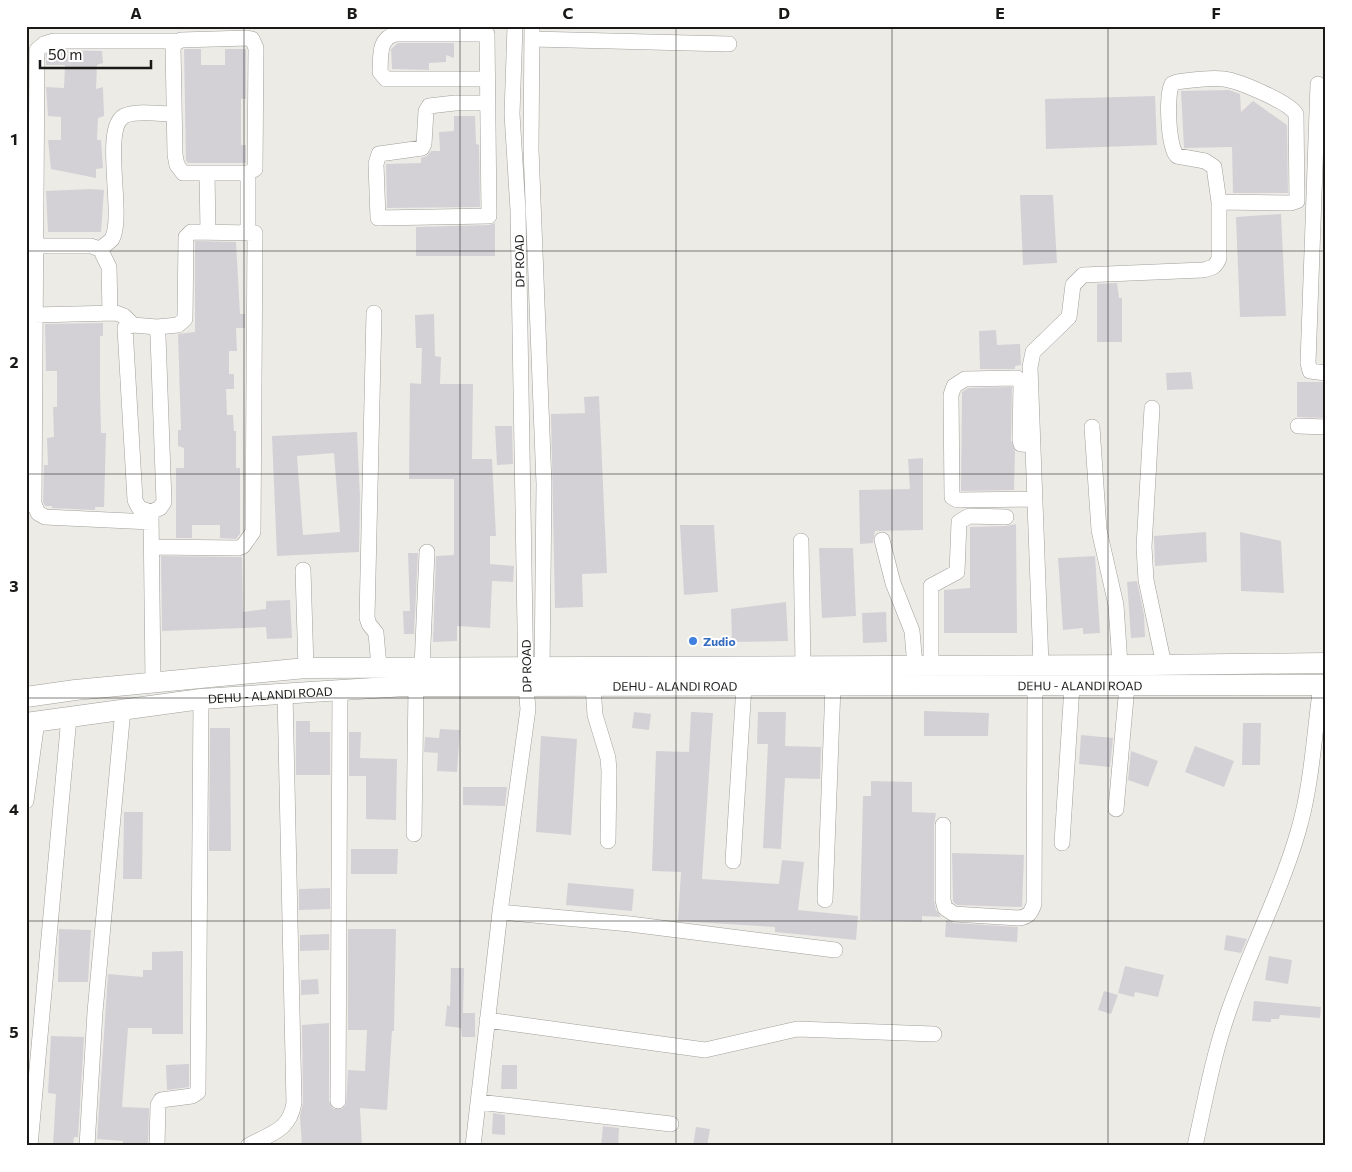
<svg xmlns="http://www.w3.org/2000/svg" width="1352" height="1172" viewBox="0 0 1352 1172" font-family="Commissioner,sans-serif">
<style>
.building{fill:#d4d1d6;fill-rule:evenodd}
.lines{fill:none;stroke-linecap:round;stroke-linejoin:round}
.minor-casing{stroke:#a19f9a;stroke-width:16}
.major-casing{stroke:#a19f9a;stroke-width:21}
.minor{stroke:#fff;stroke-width:15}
.major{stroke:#fff;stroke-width:20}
.grid{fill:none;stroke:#1a1917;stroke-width:1;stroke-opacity:0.55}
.shop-dot{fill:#3f7fe0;stroke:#fff;stroke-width:2}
.labels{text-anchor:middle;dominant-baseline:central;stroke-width:4;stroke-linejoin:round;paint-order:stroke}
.street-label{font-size:12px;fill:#1a1917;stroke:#fff}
.shop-label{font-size:12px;font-weight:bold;fill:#366cbe;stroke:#fff;text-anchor:start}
.neatline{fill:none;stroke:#1a1917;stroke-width:2}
.grid-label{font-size:16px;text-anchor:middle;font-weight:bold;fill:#1a1917}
</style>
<rect width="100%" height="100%" fill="#edebe6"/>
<path class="building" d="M 398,43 L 454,43 L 454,58 L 446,55 L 446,62 L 429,63 L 429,70 L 392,69 L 391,49 Z
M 184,49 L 201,49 L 201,65 L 225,65 L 225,49 L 246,49 L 246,99 L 241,99 L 241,145 L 246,145 L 246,163 L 188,163 L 186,161 Z
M 55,50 L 102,51 L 103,63 L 97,65 L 96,89 L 103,87 L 104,116 L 98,118 L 97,140 L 101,140 L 103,168 L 96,169 L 96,178 L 51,169 L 48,140 L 61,140 L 61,117 L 48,116 L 46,87 L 64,88 L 65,65 L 46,65 L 46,54 Z
M 1229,90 L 1240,94 L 1241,112 L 1253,101 L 1287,125 L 1288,193 L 1233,193 L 1232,147 L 1184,148 L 1181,91 Z
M 1155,96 L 1157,145 L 1046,149 L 1045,99 Z
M 454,116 L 475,116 L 476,144 L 479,145 L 480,207 L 387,208 L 386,164 L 421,163 L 421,158 L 427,156 L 431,151 L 440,151 L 439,132 L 454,131 Z
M 91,189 L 104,190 L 101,232 L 48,232 L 46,191 Z
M 1020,195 L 1053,195 L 1057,263 L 1023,265 Z
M 1281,214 L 1286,316 L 1240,317 L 1236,217 Z
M 495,223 L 495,256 L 416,256 L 416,227 L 489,225 Z
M 195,241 L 236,242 L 240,314 L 245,314 L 245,328 L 236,328 L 237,351 L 229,351 L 229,374 L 234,374 L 234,389 L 226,389 L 227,415 L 233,415 L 234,431 L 236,431 L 236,468 L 240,468 L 240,534 L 236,539 L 220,538 L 220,525 L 192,525 L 192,538 L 176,538 L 176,468 L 184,468 L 184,448 L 178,446 L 178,430 L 181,430 L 178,334 L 195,332 Z
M 1117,283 L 1119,298 L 1122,298 L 1122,342 L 1097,342 L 1097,284 Z
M 434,314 L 435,356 L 441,357 L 440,384 L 473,384 L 472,459 L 492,459 L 496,536 L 490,536 L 490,564 L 514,566 L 513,582 L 492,581 L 490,628 L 457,626 L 457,641 L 433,642 L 436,556 L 454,555 L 454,479 L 409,479 L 410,383 L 421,384 L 422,348 L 416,348 L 415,315 Z
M 103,323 L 103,336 L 100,336 L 100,388 L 101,433 L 106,433 L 104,507 L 95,507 L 95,510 L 93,510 L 52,508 L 52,506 L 45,506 L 43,502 L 44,465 L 48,465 L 47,438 L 54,437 L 53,407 L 57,407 L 57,371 L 46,371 L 45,324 Z
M 996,330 L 997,345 L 1020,344 L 1021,365 L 1015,366 L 1015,369 L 980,369 L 979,331 Z
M 1191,372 L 1193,389 L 1167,390 L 1166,373 Z
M 1297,382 L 1326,382 L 1326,418 L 1297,417 Z
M 1012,387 L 1011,440 L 1015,451 L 1014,490 L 961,491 L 962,392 L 968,388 Z
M 599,396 L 607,573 L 582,574 L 583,607 L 555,608 L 551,414 L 585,413 L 584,397 Z
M 495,426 L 512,426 L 513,464 L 497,465 Z
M 357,432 L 360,498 L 359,552 L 277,556 L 272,436 ZM 334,453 L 340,532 L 303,535 L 297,456 Z
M 923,458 L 923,530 L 875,531 L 873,543 L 860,544 L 859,490 L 910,489 L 908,459 Z
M 1016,524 L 1017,633 L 944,633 L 944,590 L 970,588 L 970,527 L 1006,526 Z
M 680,525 L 714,525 L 718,592 L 684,595 Z
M 1206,532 L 1207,562 L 1155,566 L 1154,536 Z
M 1240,532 L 1281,541 L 1284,593 L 1241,591 Z
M 819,548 L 853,548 L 856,616 L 822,618 Z
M 408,553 L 418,553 L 414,634 L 404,634 L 403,611 L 410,611 Z
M 161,556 L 242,557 L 243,612 L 266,609 L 266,601 L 290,600 L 292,638 L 267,639 L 266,627 L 162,631 Z
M 1095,556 L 1100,633 L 1083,634 L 1083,628 L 1063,630 L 1058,558 Z
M 1137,581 L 1144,615 L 1145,637 L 1131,638 L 1127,582 Z
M 786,602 L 788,641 L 732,642 L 731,609 Z
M 886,612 L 887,642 L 863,643 L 862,613 Z
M 924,711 L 989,713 L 988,736 L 924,736 Z
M 634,712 L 651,714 L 649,730 L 632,728 Z
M 691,712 L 713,713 L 702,879 L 779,884 L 782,860 L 804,862 L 798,910 L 858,916 L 856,940 L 775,932 L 775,927 L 678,921 L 681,872 L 652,871 L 656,751 L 689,752 Z
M 758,712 L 786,712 L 785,746 L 821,747 L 820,779 L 785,778 L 781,849 L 763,848 L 768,744 L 757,744 Z
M 296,721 L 310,721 L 310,732 L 330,732 L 330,775 L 296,775 Z
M 1243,723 L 1261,723 L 1260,765 L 1242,765 Z
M 210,728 L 230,728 L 231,851 L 209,851 Z
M 440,729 L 460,730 L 457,772 L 437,771 L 438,753 L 424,752 L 425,737 L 439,738 Z
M 349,732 L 361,732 L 360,758 L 397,759 L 396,820 L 366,819 L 366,776 L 349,776 Z
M 1081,735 L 1113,738 L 1110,767 L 1079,764 Z
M 541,736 L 577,739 L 571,835 L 536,832 Z
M 1195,746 L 1234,761 L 1224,787 L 1185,772 Z
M 1131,751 L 1158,761 L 1148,787 L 1128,780 Z
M 871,781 L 912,782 L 912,812 L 936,813 L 934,825 L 934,900 L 936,910 L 941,917 L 922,916 L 922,922 L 860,920 L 863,796 L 871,796 Z
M 463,787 L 507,787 L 505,806 L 463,805 Z
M 124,812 L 143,812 L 142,879 L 123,879 Z
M 351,849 L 398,849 L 397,874 L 351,874 Z
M 952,853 L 1024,855 L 1022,907 L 957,905 L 953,902 Z
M 568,883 L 634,889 L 632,911 L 566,905 Z
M 330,888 L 330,909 L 299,910 L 299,889 Z
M 946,920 L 953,923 L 1018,927 L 1017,942 L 945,937 Z
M 59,929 L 91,930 L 88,982 L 58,982 Z
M 348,929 L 396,929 L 394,1031 L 392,1031 L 387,1110 L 360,1108 L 362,1146 L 302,1146 L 300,1116 L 303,1103 L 302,1025 L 329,1023 L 329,1101 L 333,1109 L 342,1109 L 346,1105 L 348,1070 L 365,1071 L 367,1030 L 348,1030 Z
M 329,934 L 329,950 L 300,951 L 300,935 Z
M 1226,935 L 1247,939 L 1241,953 L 1224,950 Z
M 183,951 L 183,1034 L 152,1034 L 152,1028 L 128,1028 L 122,1107 L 149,1108 L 148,1146 L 123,1146 L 123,1141 L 97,1139 L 108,974 L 143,977 L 143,970 L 152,970 L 152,952 Z
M 1269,956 L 1292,960 L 1288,984 L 1265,980 Z
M 1125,966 L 1164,975 L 1158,997 L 1135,992 L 1134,997 L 1118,993 Z
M 451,968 L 464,968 L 463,1013 L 475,1013 L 475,1037 L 462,1037 L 461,1028 L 445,1026 L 447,1005 L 450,1006 Z
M 318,979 L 319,994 L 301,995 L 301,980 Z
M 1104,991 L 1118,995 L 1111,1014 L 1098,1010 Z
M 1254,1001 L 1321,1007 L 1320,1018 L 1280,1015 L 1279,1019 L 1271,1019 L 1271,1022 L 1252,1021 Z
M 51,1036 L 84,1037 L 78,1137 L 74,1137 L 73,1146 L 53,1146 L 56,1094 L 48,1093 Z
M 189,1064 L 189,1087 L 167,1090 L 166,1065 Z
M 502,1065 L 517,1065 L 517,1089 L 501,1089 Z
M 493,1113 L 505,1115 L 505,1135 L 492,1134 Z
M 603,1126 L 619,1128 L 618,1146 L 601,1146 Z
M 696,1127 L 710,1129 L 707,1146 L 693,1146 Z"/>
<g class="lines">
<g class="minor-casing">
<path id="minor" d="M 532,26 L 531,149 L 544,484 L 542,676
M 247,38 L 252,39 L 256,48 L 255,169 L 248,173 L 183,173 L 177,165 L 175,155 L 173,45 L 181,40 Z
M 532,39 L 729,44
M 1318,84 L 1308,363 L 1310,371 L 1326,373
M 486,103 L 455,103 L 429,106 L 426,111 L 424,144 L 422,148 L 379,154 L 376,164 L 378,218 L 489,216 L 487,34 L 396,34 C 378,38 381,56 380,72 L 386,79 L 487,79
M 248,173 L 248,232
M 207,174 L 208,231
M 35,246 L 91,246 L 100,249 L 109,267 L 110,313
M 100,249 C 104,246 109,242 112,239 C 125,216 101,129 124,116 C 137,110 160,114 174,114
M 374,313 L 367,618 L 369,624 L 376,633 L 379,667
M 34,315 L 116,313 L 124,316 L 133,325
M 1152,408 L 1144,547 L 1146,580 L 1164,665
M 1298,426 L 1326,427
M 1092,427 L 1099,530 L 1116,605 L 1120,665
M 1033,445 L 1021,444 L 1020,440 L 1021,384 L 1017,378 L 965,379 L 954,386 L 951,395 L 952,497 L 957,500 L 1035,499
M 151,512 L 160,508 L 164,502 L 158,336 L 157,327 L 133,325 L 125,328 L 135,500 L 139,508 L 151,512 L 153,682
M 151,522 L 45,517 L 38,513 L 34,504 L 37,50 L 44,44 L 54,41 L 176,41
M 882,540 L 893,583 L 912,631 L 915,666
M 801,541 L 803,666
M 152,547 L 238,548 L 243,546 L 253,532 L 255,233 L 191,232 L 186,237 L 185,319 L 178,325 L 157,327
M 303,570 L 306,668
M 1041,665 L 1030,367 L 1033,352 L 1069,317 L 1073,285 L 1083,275 L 1203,270 C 1212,268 1216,267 1219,258 L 1219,202 L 1214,167 L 1205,161 L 1177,156 C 1168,147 1166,95 1172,84 L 1177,82 C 1192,80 1209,77 1224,79 C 1239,81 1289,102 1296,114 L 1297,201 L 1291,203 L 1219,202
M 931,666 L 931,586 L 957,572 L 959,522 L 969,516 L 1006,517
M 422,667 L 427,552
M 593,686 L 595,715 L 608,758 L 609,771 L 608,841
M 26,801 L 37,721
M 1116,809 L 1127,686
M 943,825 L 943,900 L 945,908 L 954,914 L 1019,918 C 1028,917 1031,913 1034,904 L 1035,686
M 414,834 L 416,686
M 1062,843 L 1072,686
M 733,861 L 744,686
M 825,900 L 833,686
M 500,912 L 630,924 L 835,950
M 487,1020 L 705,1050 L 797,1029 L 934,1034
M 338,1101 L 340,689
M 478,1102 L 671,1124
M 30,1146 L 69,717
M 87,1146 L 95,1012 L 123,709
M 157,1146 L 158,1105 L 161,1100 L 192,1096 L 198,1092 L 201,699
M 248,1146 C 270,1133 289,1132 294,1103 L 285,693
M 473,1146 L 500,912 L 528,709 L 526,687 L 518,210 L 512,114 L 515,26
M 1195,1146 C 1205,1101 1213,1056 1228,1013 C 1249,952 1280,894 1298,832 C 1312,785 1314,734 1321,685"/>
</g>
<g class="major-casing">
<g id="major">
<path d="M 26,697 L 75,690 L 306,668 L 1153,665 L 1326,663"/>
<path id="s1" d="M 26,723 L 201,699 L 405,686 L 1326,685"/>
</g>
</g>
<use href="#minor" class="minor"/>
<use href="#major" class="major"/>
</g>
<path class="grid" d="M 244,26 L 244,1146M 460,26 L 460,1146M 676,26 L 676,1146M 892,26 L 892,1146M 1108,26 L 1108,1146M 26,251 L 1326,251M 26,474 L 1326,474M 26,698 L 1326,698M 26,921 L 1326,921"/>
<circle class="shop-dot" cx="693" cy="641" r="5"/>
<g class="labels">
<g class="street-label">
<text transform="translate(519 261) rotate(-91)">DP ROAD</text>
<text transform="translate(526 666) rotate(-91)">DP ROAD</text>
<text stroke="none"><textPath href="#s1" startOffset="651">DEHU - ALANDI ROAD</textPath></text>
<text stroke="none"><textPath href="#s1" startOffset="1056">DEHU - ALANDI ROAD</textPath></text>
<text stroke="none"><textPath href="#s1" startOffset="246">DEHU - ALANDI ROAD</textPath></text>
</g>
<g class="shop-label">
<text x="703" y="641">Zudio</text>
</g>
</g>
<rect width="1352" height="1172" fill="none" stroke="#ffffff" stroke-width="55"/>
<path d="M40 60v8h111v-8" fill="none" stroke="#1a1917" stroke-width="2.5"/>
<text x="48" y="60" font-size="15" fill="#1a1917" stroke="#ffffff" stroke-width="4" paint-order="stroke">50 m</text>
<rect x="28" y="28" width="1296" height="1116" class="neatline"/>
<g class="grid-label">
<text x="136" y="19">A</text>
<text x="352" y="19">B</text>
<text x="568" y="19">C</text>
<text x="784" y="19">D</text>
<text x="1000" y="19">E</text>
<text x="1216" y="19">F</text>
<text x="14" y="145">1</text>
<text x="14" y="368">2</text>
<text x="14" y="592">3</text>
<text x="14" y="815">4</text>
<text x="14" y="1038">5</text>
</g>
</svg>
